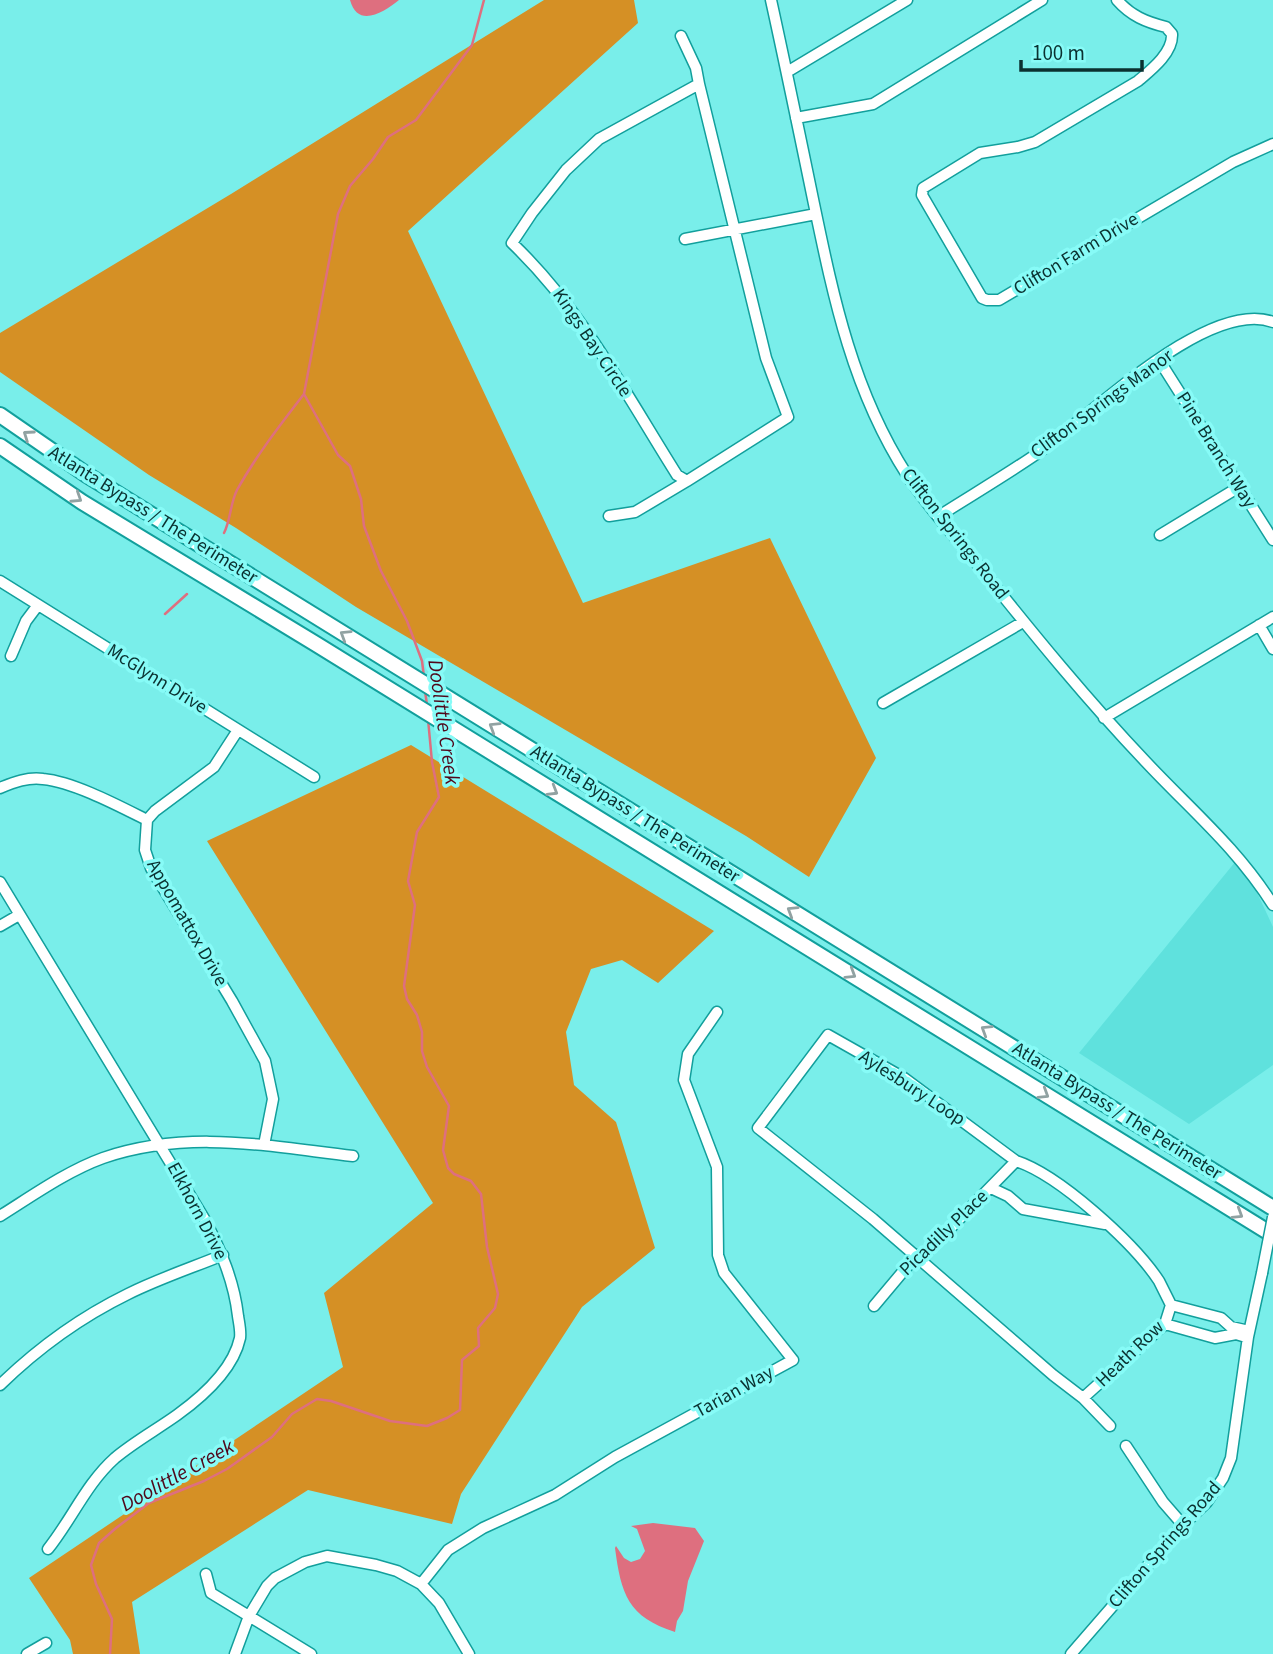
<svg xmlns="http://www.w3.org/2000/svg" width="1273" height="1654" viewBox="0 0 1273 1654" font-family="'Source Sans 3',sans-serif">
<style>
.built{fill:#5fe1dd}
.forest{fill:#d59025}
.water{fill:#de6f7f}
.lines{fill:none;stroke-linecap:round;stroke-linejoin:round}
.stream{stroke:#de6f7f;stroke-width:2.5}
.minor-casing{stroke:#129f9c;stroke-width:13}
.highway-casing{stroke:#129f9c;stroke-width:18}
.minor{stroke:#fff;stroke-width:10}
.highway{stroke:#fff;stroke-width:14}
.minor-bridge-casing{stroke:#129f9c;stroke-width:13;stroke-linecap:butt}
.minor-bridge{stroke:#fff;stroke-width:10}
.oneway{stroke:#91a2a2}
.labels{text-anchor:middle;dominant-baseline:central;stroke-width:7;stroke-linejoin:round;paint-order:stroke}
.street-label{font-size:19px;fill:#0a3130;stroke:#87fbf7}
.water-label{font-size:21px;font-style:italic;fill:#50081b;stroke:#87fbf7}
</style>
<rect width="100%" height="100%" fill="#79eeea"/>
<path class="built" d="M 1240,856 L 1273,927 L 1273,1065 L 1189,1124 L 1079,1053 Z"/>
<path class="forest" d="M 544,0 L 634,0 L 638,23 L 408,231 L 583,603 L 770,538 L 876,758 L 809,877 L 746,836 L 356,607 L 236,528 L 149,475 L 0,372 L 0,333 L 231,194 Z
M 411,745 L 714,931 L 658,983 L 622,960 L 591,969 L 566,1032 L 574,1085 L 616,1122 L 655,1248 L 582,1307 L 461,1494 L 452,1524 L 308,1490 L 132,1602 L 140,1654 L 73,1654 L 70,1640 L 29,1578 L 343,1367 L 324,1293 L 433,1203 L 207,841 Z"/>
<path class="water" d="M 350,0 L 399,0 C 384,12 358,29 350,0 Z
M 653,1523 L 695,1528 L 704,1541 L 688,1581 L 683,1611 L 677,1621 L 675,1632 C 628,1617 621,1594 615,1548 L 616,1546 L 624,1558 L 631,1562 L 640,1559 L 645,1551 L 637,1529 L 631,1526 Z"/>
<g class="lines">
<path class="stream" d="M 224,533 C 231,519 230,504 237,490 C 256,456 280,425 304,394
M 165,614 L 187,594
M 424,677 L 422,661 L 407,621 L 381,571 L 364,526 L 361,499 L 350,466 L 338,455 L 304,394 L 338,214 L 350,186 L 373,159 L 388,137 L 416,120 L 472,45 L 484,0
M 425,691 L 427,705
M 110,1654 L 112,1619 L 96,1584 L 91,1565 L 99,1543 L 116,1528 L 149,1503 L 204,1481 L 227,1469 L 272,1437 L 292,1414 L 317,1399 L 331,1401 L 390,1421 L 427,1426 L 447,1418 L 460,1410 L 462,1360 L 479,1346 L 478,1328 L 495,1308 L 498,1294 L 487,1247 L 481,1194 L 471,1181 L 454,1174 L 448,1168 L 443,1150 L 449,1106 L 427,1067 L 422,1051 L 422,1032 L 417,1015 L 407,999 L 404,986 L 415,905 L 408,881 L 417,832 L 439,797 L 432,762 L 428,719"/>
<g class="minor-casing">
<path id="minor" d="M 771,0 C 786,68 800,136 814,204 C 834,300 853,391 907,475 C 929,509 958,540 983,571 C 1035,636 1088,701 1146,762 C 1192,811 1236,847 1273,905
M 1117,0 C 1131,16 1146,22 1166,27 L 1172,34 C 1173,53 1151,70 1138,81 L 1035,142 L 1018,147 L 980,153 L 923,188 L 922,195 L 982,298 L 987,300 L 999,300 L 1233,162 L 1273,144
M 681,36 L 696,68 L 699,84
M 787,72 L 907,0
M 699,84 L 766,358 L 788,417 L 687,481 L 677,475 C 626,394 582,310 512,243 L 532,213 L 566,170 L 599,139 Z
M 796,118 L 873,104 L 1042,0
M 685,239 L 816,214
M 1159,360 L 1273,540
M 609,516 L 635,512 L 687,481
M 939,516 C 972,495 1006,475 1038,453 C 1089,417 1208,298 1273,322
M 1160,535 L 1239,487
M 0,581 L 314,777
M 1259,625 L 1273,649
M 11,656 L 26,621 L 38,605
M 883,703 L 1023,622
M 1104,718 L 1273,617
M 238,730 L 214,767 L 155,811 L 147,820 L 145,850 L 151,868 L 232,1001 L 265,1061 L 273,1099 L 264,1145
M 0,788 C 14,782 28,777 43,779 C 74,782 119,806 147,820
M 0,882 L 205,1220 C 221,1251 234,1281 238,1316 C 239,1323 241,1331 240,1338 C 233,1370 202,1397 177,1415 C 156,1430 134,1442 115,1458 C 86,1484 72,1519 48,1549
M 0,926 L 19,915
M 991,1188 L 1008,1196 L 1023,1209 L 1105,1224
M 0,1216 C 32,1196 67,1171 103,1158 C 189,1129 266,1146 353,1156
M 874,1306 L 916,1256 L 928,1251 L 1016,1161
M 1165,1324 L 1215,1338 L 1236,1334 L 1246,1337
M 0,1385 C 37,1349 81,1317 128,1294 C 158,1279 191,1268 223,1255
M 1083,1398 L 1165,1324 L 1171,1305
M 1110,1426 L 1083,1398 L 1053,1375 L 873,1219 L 758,1128 L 828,1035 L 904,1078 L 1016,1161 C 1059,1175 1134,1243 1159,1281 C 1163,1289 1167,1297 1171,1305 L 1221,1318 L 1231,1327 L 1249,1331
M 1126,1446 L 1163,1502 L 1183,1525
M 206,1574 L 211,1593 L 311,1654
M 421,1584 L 448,1550 L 483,1528 L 555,1495 L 615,1457 L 793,1360 L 724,1273 L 718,1255 L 717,1167 L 684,1080 L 688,1054 L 717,1012
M 27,1654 L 46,1643
M 235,1654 L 249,1616 L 267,1586 L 275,1578 L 305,1562 L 327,1556 L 376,1565 L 397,1571 L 421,1584 L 439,1603 L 469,1654
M 1071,1654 L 1183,1525 L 1207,1502 L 1223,1478 L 1231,1458 L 1248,1337 L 1262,1273"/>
</g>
<g class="highway-casing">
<path id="highway" d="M 0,415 L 87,475 L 1273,1208
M 0,446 L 82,502 L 316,644 L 1273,1235"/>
</g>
<use href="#minor" class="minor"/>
<use href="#highway" class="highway"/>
<g class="minor-bridge-casing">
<path id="minor-bridge" d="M 1262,1273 L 1273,1217"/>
</g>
<use href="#minor-bridge" class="minor-bridge"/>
</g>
<defs><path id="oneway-chevron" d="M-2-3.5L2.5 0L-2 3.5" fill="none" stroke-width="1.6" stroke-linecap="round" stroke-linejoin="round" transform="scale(1.75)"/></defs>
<g class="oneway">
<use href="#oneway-chevron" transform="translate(28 435) rotate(-145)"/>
<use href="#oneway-chevron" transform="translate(77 498) rotate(33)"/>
<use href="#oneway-chevron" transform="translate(345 635) rotate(-148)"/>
<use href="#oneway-chevron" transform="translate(494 727) rotate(-148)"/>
<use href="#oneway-chevron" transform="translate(553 791) rotate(31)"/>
<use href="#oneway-chevron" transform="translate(792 911) rotate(-148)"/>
<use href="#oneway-chevron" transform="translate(851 974) rotate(32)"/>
<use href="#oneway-chevron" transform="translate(986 1030) rotate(-148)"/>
<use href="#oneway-chevron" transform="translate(1044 1094) rotate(32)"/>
<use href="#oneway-chevron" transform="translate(1238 1214) rotate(32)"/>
</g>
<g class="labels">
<g class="street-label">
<text transform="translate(1076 254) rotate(-31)">Clifton Farm Drive</text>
<text transform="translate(592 343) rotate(56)">Kings Bay Circle</text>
<text transform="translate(1102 404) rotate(-36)">Clifton Springs Manor</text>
<text transform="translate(1216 450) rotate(58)">Pine Branch Way</text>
<text transform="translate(153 515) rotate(32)">Atlanta Bypass / The Perimeter</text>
<text transform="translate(955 534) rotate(52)">Clifton Springs Road</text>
<text transform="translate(157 679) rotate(32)">McGlynn Drive</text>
<text transform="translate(635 814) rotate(32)">Atlanta Bypass / The Perimeter</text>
<text transform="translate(187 923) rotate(60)">Appomattox Drive</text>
<text transform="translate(912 1088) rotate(33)">Aylesbury Loop</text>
<text transform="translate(1117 1111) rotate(32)">Atlanta Bypass / The Perimeter</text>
<text transform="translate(197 1211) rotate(62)">Elkhorn Drive</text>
<text transform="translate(944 1233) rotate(-44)">Picadilly Place</text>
<text transform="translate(1130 1354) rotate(-44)">Heath Row</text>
<text transform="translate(734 1392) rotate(-29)">Tarian Way</text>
<text transform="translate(1165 1545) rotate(-49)">Clifton Springs Road</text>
</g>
<g class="water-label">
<text transform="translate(444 722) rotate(82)">Doolittle Creek</text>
<text transform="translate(177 1475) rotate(-29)">Doolittle Creek</text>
</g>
</g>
<path d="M1021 60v10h121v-10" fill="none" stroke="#0a3130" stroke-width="3.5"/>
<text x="1032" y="60" font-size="21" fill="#0a3130" stroke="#87fbf7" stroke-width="5" paint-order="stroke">100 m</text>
</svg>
